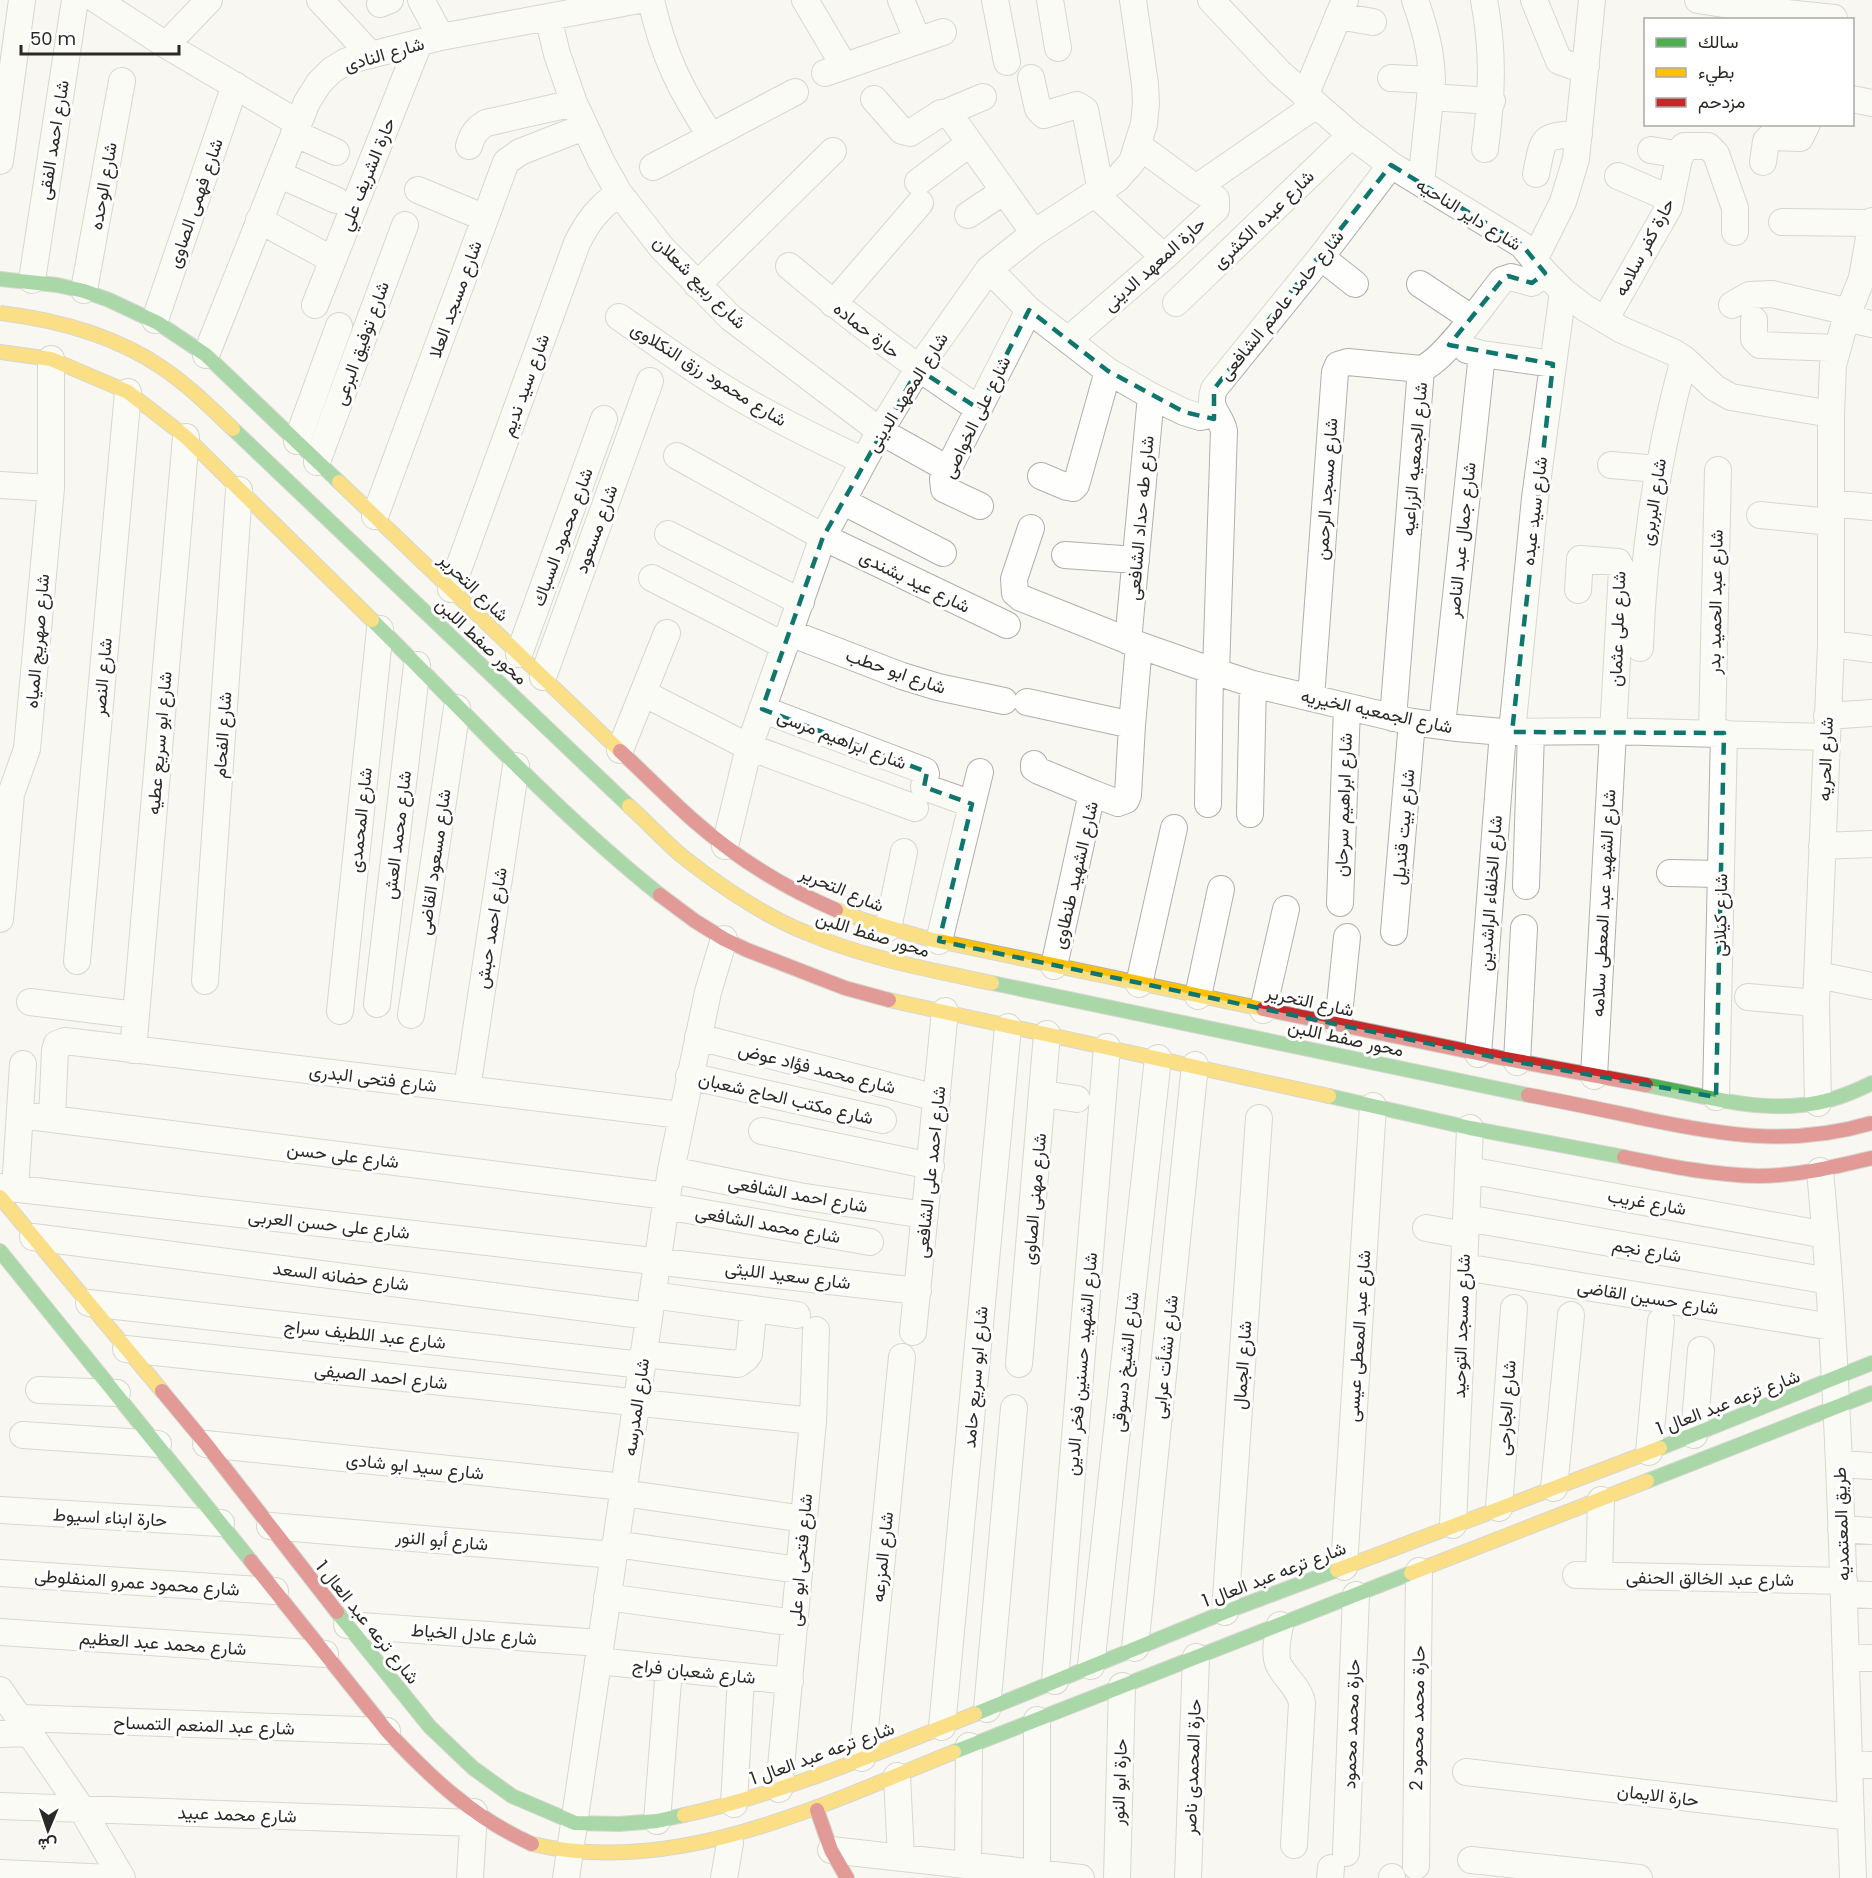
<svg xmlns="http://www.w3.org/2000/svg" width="1872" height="1878" viewBox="0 0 1872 1878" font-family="Poppins,Vazirmatn,sans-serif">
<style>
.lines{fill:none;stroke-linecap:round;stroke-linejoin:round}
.street-casing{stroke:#b0b0ab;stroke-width:28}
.fast-casing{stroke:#b0b0ab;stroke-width:16}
.slow-casing{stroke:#b0b0ab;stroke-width:16}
.jam-casing{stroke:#b0b0ab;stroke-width:16}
.street{stroke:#fefefd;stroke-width:26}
.fast{stroke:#4caf50;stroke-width:14}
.slow{stroke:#ffc107;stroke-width:14}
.jam{stroke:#c62828;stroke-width:14}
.fast-bridge-casing{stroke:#b0b0ab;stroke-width:16;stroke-linecap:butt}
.slow-bridge-casing{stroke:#b0b0ab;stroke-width:16;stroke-linecap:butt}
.jam-bridge-casing{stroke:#b0b0ab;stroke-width:16;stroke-linecap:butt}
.fast-bridge{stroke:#4caf50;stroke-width:14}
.slow-bridge{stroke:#ffc107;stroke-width:14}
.jam-bridge{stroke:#c62828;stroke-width:14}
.marked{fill:none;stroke:#0f766e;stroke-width:4.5;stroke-dasharray:12 8;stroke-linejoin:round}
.labels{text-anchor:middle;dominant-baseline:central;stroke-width:6;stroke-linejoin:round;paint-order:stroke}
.street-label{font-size:18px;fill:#2a2925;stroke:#fff}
</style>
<rect width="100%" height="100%" fill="#f8f7f1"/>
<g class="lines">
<g class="street-casing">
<path id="street" d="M 97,0 L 166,45 L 298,123
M 320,0 L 371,55
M 421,0 L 441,37
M 651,0 C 663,54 680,90 711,136
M 805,0 L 844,66
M 901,0 L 918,41
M 995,0 L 1007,62
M 1050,0 L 1058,48
M 1211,0 L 1279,72 L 1351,135 L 1391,165 L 1522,245 L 1545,273 L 1563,291 L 1585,308 L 1622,330 L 1673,352 L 1684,359 L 1715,388 L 1731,397 L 1831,414 L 1833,365 L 1846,318 L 1862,278 L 1872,221
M 1415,0 C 1425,29 1431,50 1432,80 L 1421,183
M 1484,0 C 1494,52 1492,97 1485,149
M 1534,0 L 1559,61 L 1573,66 L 1586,66
M 1698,0 L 1768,11 L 1834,18
M 380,4 L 390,0
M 1338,16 L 1373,22
M 548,17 L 557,54 L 574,103 L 601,161 L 619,193 L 662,248 L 731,318 L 880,431 L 948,469
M 166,45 L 209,0
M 825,73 L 943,32
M 1031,78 L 1038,109 L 1044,115 L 1077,105 L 1085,110 L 1101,191
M 1391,78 L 1432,80
M 1305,96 L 1345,0
M 1430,97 L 1492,101
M 874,99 L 902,131 L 910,133 L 941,113 L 950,115 L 1034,233
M 1852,99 L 1872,103
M 945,113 L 983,97
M 294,133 L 336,152
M 469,146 C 472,135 476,129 486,123 L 574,103
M 1651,150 L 1681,155
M 0,161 L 22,0
M 1763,162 L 1766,141 L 1770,137 L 1800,138 L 1807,124
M 653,167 L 795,92
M 278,174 L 336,200
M 1536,174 C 1544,137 1540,136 1579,134
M 1618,176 L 1671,199
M 918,182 L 970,143
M 1196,188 L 1316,105
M 418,190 L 485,218
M 1095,194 L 1164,257
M 968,215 L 1004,191
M 259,220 L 333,260
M 1782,222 L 1872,223
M 1321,257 L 1355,284
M 1534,260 L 1563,202 L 1576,159 L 1592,0
M 789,266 C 850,318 912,365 979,409
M 989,269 L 1029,310 L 1108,371 L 1151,396 L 1184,412 L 1200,417 L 1215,414
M 32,280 L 75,0
M 1420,284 L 1471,318
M 697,285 L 833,151
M 84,290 L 122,81
M 1176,303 L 1351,135
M 833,304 L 920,203
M 315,305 L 419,43
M 1732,305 L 1749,295 L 1772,294 L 1849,312
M 619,317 C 658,344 696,372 737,396 C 778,420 821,441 864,461
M 1846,318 L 1872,324
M 155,320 L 235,85
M 1605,320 L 1669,207 L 1681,149 L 1684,146 L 1708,146 L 1716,154 L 1735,208 L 1735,232
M 1754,320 L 1754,339 L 1760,345 L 1836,348
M 1068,340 L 1164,257 L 1216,209 L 1216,199 L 1196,188 L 1139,146
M 1467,350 L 1482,354 L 1553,364
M 206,355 L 307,102 L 319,83 L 332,70 L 347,61 L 441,37 L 639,0
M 297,441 L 339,326
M 677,456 L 823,537 L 1007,625
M 317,462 L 405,225
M 1611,465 L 1658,469
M 1041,476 L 1067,487 L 1073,488 L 1076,485 L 1108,371
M 0,485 L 51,488
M 842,501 L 943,553
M 1831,503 L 1872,507
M 980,506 L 944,489 L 943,479 L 1029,310
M 1760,515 L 1831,522
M 375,516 L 506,162 L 520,152 L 584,127
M 1031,528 L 1014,579 L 1015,593 L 1021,598 L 1139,645 L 1210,670 L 1253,684 L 1412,722 L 1457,728 L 1503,732 L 1613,731 L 1826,737
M 668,534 L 801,602
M 1065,555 L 1136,560
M 652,578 L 785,646
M 451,589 L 577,243 C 588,221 599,207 619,193
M 1578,590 L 1580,559 L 1618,562 L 1622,570 L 1594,1076
M 790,633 L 902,676 L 938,687 L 1004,701
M 1128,641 L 1151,396
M 1831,644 L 1872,649
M 1640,648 C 1643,549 1658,454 1684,359
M 519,654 L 604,419
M 1216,672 L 1224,431 C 1220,413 1207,410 1214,389 L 1321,257 L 1391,165
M 543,677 L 650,381
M 643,693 L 749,747 L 915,808
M 1311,698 L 1335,372 L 1338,365 L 1348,362 L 1421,369
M 1027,702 L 1132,725
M 762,709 L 925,771 L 926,774 L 924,787 L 972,804
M 1827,716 L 1872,713
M 1393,718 L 1421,369 C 1444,361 1485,301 1502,280 L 1511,277 L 1532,283 L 1545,273
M 1442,726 L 1482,354
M 1512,732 L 1535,498 L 1563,291
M 1712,733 L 1718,470
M 620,750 L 667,633
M 1034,764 L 1034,768 L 1039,771 L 1092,793
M 1208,804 L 1210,670
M 1250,814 L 1253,684
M 725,846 L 749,747 L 823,537 L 880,431 L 918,369 L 989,269 L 1034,233 L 1117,179 L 1132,162 L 1144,124 L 1146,103 L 1145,84 L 1133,0
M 1822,846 L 1872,844
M 1670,873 L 1721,874
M 1526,886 L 1531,732
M 1340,903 L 1347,707
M 0,919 L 11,794 L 27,749 L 51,488 L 51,359
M 888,928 L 904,852
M 1394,932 L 1412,722
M 939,941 L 980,772
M 77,961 L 128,392
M 1054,966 L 1092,793 L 1118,803 L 1126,800 L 1128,795 L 1132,725 L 1139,645
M 1818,975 L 1872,986
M 205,981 L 239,490
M 1139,984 L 1174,828
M 1198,996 L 1221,889
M 1748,997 L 1816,1003
M 30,1002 L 136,1015
M 377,1004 L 417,665
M 1263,1010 L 1286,909
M 340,1011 L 380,629
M 411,1015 L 457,708
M 1338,1025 L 1347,937
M 698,1037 L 937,1098
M 133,1050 L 186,437
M 1478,1054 L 1503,732
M 1517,1062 L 1524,928
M 689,1076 L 883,1120
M 467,1089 L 516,766
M 1043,1094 L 1077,1099
M 1716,1097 L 1724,733
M 1818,1103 L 1816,1003 L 1831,644 L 1831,414
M 20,1115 L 667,1196
M 52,1119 L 55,1050 L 57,1044 L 65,1041 L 681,1115
M 762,1131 L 931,1166
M 671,1170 L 799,1196 L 925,1215
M 1468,1170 L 1826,1235
M 1820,1171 C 1842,1406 1844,1642 1853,1878
M 0,1187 L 918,1291
M 15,1189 L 23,1064
M 665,1206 L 870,1242
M 1466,1218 L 1829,1281
M 1426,1228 L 1465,1235
M 33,1237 L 649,1316
M 1464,1267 L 1832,1327
M 652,1295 L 797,1315
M 89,1303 L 642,1365
M 913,1332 L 945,1011
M 126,1349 L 813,1421
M 643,1354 L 738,1364 L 746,1358 L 749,1354 L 752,1324
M 1019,1364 L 1047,1034
M 39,1390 L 117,1393
M 23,1435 L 158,1444
M 1694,1435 L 1701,1350
M 206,1444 L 624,1487
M 1649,1452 L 1661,1321
M 1839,1464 L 1872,1466
M 1554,1488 L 1571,1315
M 623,1493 L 804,1519
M 1499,1508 L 1514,1308
M 0,1510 L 221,1523
M 1453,1525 L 1470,1128
M 270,1526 L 614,1555
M 1841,1529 L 1872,1531
M 615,1544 L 799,1570
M 1344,1567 L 1373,1106
M 0,1573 L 275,1591
M 1576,1575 L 1844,1581
M 1599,1576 L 1601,1500
M 1844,1594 L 1872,1595
M 607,1597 L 795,1623
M 1225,1612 L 1259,1118
M 347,1625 L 601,1643
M 1280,1625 C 1278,1636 1274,1652 1278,1663 C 1284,1678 1299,1686 1302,1703 L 1294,1845
M 0,1632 L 325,1654
M 1135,1648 L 1195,1065
M 1846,1657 L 1872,1658
M 598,1661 L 790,1681
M 1091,1666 L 1158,1058
M 1055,1681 L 1107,1047
M 0,1690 L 81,1808 L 122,1878
M 987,1709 L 1014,1408
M 21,1718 L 387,1731
M 1037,1720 L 1037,1873
M 942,1727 L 1008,1027
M 0,1734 L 31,1733
M 862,1758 L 902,1357
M 1850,1764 L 1872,1765
M 1466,1772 L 1851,1817
M 897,1776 L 901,1857
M 779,1789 L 813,1421 L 816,1330
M 734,1804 L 741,1676
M 0,1806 L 474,1823
M 657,1821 L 669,1668
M 831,1850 L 1081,1878
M 1346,1853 L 1356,1595
M 1471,1860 L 1639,1878
M 968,1865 L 969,1746
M 1416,1866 L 1419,1571
M 0,1873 L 112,1878
M 470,1878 L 474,1812
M 566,1878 L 671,1170 L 708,992 L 724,939
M 724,1878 L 730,1843
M 1117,1878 L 1122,1686
M 1188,1878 L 1196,1657
M 1330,1878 L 1331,1868
M 1392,1878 L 1392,1877"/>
</g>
<g class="fast-casing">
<path id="fast" d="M 0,279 L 57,285 L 84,291 L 109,300 L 158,323 L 206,355 L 339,482
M 372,620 C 466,713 556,812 660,895
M 1646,1085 C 1696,1094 1751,1111 1802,1105 C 1827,1103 1850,1094 1872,1083
M 1329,1096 L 1470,1128 L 1624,1157
M 0,1251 L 251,1561
M 1660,1448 L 1872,1363
M 1647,1481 L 1872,1393
M 337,1612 L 430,1727 L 473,1768 L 512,1796 L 575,1823 L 619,1824 L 657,1821 L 684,1815
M 975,1714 L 1225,1612 L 1337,1570
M 954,1752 L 1411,1573"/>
</g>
<g class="slow-casing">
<path id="slow" d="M 0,352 L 51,359 L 128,392 L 186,437 L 372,620
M 339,482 L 620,751
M 836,910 L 866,921 L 929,939 L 1263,1009
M 889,1000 L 1329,1096
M 0,1197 L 162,1391
M 1337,1570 L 1660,1448
M 1411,1573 L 1647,1481
M 684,1815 C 785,1793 880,1752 975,1714
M 532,1844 C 676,1878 824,1804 954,1752"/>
</g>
<g class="jam-casing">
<path id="jam" d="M 620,751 C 645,774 668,798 693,820 C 735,857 785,888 836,910
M 660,895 L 695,921 L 724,939 L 747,950 L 845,988 L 889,1000
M 1263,1009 L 1501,1058 L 1646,1085
M 1624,1157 C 1668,1166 1713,1175 1758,1176 C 1797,1176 1834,1167 1872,1158
M 162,1391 L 206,1444 L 337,1612
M 251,1561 L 387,1731 C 431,1778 472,1817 532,1844
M 817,1810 L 831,1850 L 847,1878"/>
</g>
<use href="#street" class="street"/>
<use href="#fast" class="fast"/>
<use href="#slow" class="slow"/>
<use href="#jam" class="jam"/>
<g class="fast-bridge-casing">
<path id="fast-bridge" d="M 233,429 L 629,806
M 992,983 L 1528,1095"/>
</g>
<g class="slow-bridge-casing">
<path id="slow-bridge" d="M 0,313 C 58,320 115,335 164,369 C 189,386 211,408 233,429
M 629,806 C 647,822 664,841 682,856 C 720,886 762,915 807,933 C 865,958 930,970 992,983"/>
</g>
<g class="jam-bridge-casing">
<path id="jam-bridge" d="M 1528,1095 C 1566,1102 1603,1110 1641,1118 C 1721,1135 1792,1147 1872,1123"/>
</g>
<use href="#fast-bridge" class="fast-bridge"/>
<use href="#slow-bridge" class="slow-bridge"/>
<use href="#jam-bridge" class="jam-bridge"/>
</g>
<path d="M0 0H1872V1878H0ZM 1391,165 L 1522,245 L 1545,273 L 1532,283 L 1508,276 L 1502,280 L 1449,345 L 1553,364 L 1512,732 L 1724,733 L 1716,1097 L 1517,1062 L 939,941 L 972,804 L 924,787 L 927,772 L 762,709 L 823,537 L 918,369 L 979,409 L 1029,310 L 1108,371 L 1184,412 L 1214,419 L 1214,389 Z" fill="#f8f7f1" fill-opacity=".55" fill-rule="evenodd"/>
<path class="marked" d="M 1391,165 L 1522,245 L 1545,273 L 1532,283 L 1508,276 L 1502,280 L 1449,345 L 1553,364 L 1512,732 L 1724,733 L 1716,1097 L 1517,1062 L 939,941 L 972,804 L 924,787 L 927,772 L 762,709 L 823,537 L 918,369 L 979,409 L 1029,310 L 1108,371 L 1184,412 L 1214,419 L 1214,389 Z"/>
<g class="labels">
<g class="street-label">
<text transform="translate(384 54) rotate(-16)">شارع النادى</text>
<text transform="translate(53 140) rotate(-81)">شارع احمد الفقى</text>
<text transform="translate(367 174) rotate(-68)">حارة الشريف علي</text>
<text transform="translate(103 186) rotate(-80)">شارع الوحده</text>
<text transform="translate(195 203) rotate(-71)">شارع فهمى الصاوى</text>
<text transform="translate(1469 214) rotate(32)">شارع داير الناحيه</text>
<text transform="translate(1263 219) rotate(-44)">شارع عبده الكشرى</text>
<text transform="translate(1644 247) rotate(-62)">حارة كفر سلامه</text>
<text transform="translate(1154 264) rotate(-42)">حارة المعهد الدينى</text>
<text transform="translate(700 282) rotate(45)">شارع ربيع شعلان</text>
<text transform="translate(455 299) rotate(-70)">شارع مسجد العلا</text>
<text transform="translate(1281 305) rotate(-51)">شارع حامد عاصم الشافعى</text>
<text transform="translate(867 330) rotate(38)">حارة حماده</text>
<text transform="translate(361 343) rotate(-70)">شارع توفيق البرعى</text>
<text transform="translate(709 374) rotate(32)">شارع محمود رزق النكلاوى</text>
<text transform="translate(525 385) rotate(-70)">شارع سيد نديم</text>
<text transform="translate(907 392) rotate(-58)">شارع المعهد الدينى</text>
<text transform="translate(976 417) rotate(-64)">شارع على الخواصى</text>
<text transform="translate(1414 459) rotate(-85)">شارع الجمعيه الزراعيه</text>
<text transform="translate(1326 489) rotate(-86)">شارع مسجد الرحمن</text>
<text transform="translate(1653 502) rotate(-81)">شارع البربرى</text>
<text transform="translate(1534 511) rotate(-83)">شارع سيد عبده</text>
<text transform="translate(1140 518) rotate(-85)">شارع طه حداد الشافعى</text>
<text transform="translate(596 529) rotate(-70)">شارع مسعود</text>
<text transform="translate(562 537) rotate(-70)">شارع محمود السباك</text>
<text transform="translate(1461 540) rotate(-84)">شارع جمال عبد الناصر</text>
<text transform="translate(915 581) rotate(26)">شارع عيد بشندى</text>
<text transform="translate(474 587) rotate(44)">شارع التحرير</text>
<text transform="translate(1715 602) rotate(-89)">شارع عبد الحميد بدر</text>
<text transform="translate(1617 629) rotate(-88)">شارع على عثمان</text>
<text transform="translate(37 641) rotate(-85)">شارع صهريج المياه</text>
<text transform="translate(482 641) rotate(43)">محور صفط اللبن</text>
<text transform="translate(896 671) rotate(19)">شارع ابو حطب</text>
<text transform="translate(102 677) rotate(-85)">شارع النصر</text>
<text transform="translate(1377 711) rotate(12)">شارع الجمعيه الخيريه</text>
<text transform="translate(222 735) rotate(-86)">شارع الفحام</text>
<text transform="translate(842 739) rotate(21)">شارع ابراهيم مرسى</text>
<text transform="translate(159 743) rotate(-85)">شارع ابو سريع عطيه</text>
<text transform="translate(1825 759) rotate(-88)">شارع الحريه</text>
<text transform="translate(1343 805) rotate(-88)">شارع ابراهيم سرحان</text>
<text transform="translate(360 820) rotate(-84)">شارع المحمدى</text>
<text transform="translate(1403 827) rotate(-85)">شارع بيت قنديل</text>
<text transform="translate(397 835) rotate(-83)">شارع محمد العش</text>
<text transform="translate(434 862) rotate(-82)">شارع مسعود القاضى</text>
<text transform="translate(1075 875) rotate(-77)">شارع الشهيد طنطاوى</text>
<text transform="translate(842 889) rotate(23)">شارع التحرير</text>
<text transform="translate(1490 893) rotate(-86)">شارع الخلفاء الراشدين</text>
<text transform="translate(1603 903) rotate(-87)">شارع الشهيد عبد المعطى سلامه</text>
<text transform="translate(1720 915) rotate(-89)">شارع كيلانى</text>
<text transform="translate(491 928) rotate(-81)">شارع احمد حبش</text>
<text transform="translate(873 934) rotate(17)">محور صفط اللبن</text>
<text transform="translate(1310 1001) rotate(12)">شارع التحرير</text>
<text transform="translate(1346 1038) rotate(12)">محور صفط اللبن</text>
<text transform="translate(817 1068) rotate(14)">شارع محمد فؤاد عوض</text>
<text transform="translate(373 1078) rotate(7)">شارع فتحى البدرى</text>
<text transform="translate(786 1098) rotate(13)">شارع مكتب الحاج شعبان</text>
<text transform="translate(343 1155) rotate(7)">شارع على حسن</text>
<text transform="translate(930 1172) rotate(-84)">شارع احمد على الشافعى</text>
<text transform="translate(798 1194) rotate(10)">شارع احمد الشافعى</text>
<text transform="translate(1034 1199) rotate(-85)">شارع مهنى الصاوى</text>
<text transform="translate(1647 1202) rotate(10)">شارع غريب</text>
<text transform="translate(329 1224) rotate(6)">شارع على حسن العربى</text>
<text transform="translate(768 1224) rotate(10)">شارع محمد الشافعى</text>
<text transform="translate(1647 1250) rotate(10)">شارع نجم</text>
<text transform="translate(788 1275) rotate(7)">شارع سعيد الليثى</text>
<text transform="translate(341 1276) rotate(7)">شارع حضانه السعد</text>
<text transform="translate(1648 1297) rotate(9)">شارع حسين القاضى</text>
<text transform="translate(1461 1326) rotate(-88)">شارع مسجد التوحيد</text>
<text transform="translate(365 1334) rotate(6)">شارع عبد اللطيف سراج</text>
<text transform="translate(1358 1336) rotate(-86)">شارع عبد المعطى عيسى</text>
<text transform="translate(1165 1357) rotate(-84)">شارع نشأت عرابى</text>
<text transform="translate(1125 1362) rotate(-84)">شارع الشيخ دسوقى</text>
<text transform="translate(1081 1364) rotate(-85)">شارع الشهيد حسنين فخر الدين</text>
<text transform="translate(1242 1365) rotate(-86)">شارع الجمال</text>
<text transform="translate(381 1376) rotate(6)">شارع احمد الصيفى</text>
<text transform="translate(975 1377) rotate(-85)">شارع ابو سريع حامد</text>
<text transform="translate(1728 1402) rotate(-21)">شارع ترعه عبد العال 1</text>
<text transform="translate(636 1407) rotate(-82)">شارع المدرسه</text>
<text transform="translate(1506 1408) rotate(-86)">شارع الجارحى</text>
<text transform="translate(415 1466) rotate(6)">شارع سيد ابو شادى</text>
<text transform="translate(110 1517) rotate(3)">حارة ابناء اسيوط</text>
<text transform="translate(1841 1524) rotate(-92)">طريق المعتمديه</text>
<text transform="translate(442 1540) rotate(5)">شارع أبو النور</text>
<text transform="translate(882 1557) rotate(-84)">شارع المزرعه</text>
<text transform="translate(800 1560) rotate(-85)">شارع فتحى ابو على</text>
<text transform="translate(1274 1574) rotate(-21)">شارع ترعه عبد العال 1</text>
<text transform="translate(1710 1578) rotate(1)">شارع عبد الخالق الحنفى</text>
<text transform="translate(137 1582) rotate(4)">شارع محمود عمرو المنفلوطى</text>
<text transform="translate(368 1622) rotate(51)">شارع ترعه عبد العال 1</text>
<text transform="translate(474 1634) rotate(4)">شارع عادل الخياط</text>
<text transform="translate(163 1643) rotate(4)">شارع محمد عبد العظيم</text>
<text transform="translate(694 1671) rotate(6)">شارع شعبان فراج</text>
<text transform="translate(1417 1718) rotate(-89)">حارة محمد محمود 2</text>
<text transform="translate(1351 1724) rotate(-88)">حارة محمد محمود</text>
<text transform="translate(204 1725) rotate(2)">شارع عبد المنعم التمساح</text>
<text transform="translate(822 1753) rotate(-20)">شارع ترعه عبد العال 1</text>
<text transform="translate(1192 1767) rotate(-88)">حارة المحمدى ناصر</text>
<text transform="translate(1119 1782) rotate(-88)">حارة ابو النور</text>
<text transform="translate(1658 1795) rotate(7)">حارة الايمان</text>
<text transform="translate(237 1814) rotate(2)">شارع محمد عبيد</text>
</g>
</g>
<rect x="1644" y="18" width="210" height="108" fill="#ffffff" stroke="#aaa9a8" stroke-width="1.5"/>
<rect x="1656" y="38" width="30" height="9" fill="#4caf50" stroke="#aaa9a8" stroke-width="1.5"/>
<text x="1698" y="48" font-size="18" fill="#2a2925">سالك</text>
<rect x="1656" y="68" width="30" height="9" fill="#ffc107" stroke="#aaa9a8" stroke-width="1.5"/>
<text x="1698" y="78" font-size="18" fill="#2a2925">بطيء</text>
<rect x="1656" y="98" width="30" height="9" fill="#c62828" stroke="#aaa9a8" stroke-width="1.5"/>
<text x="1698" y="108" font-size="18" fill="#2a2925">مزدحم</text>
<g transform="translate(48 1830) rotate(182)" stroke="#ffffff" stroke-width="4.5" paint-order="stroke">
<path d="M0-4.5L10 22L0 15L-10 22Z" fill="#2a2925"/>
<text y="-9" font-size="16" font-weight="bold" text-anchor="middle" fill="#2a2925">ش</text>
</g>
<path d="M21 45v9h158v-9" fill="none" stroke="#2a2925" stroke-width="3"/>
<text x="30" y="45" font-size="18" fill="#2a2925" stroke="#ffffff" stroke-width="4.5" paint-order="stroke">50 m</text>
</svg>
